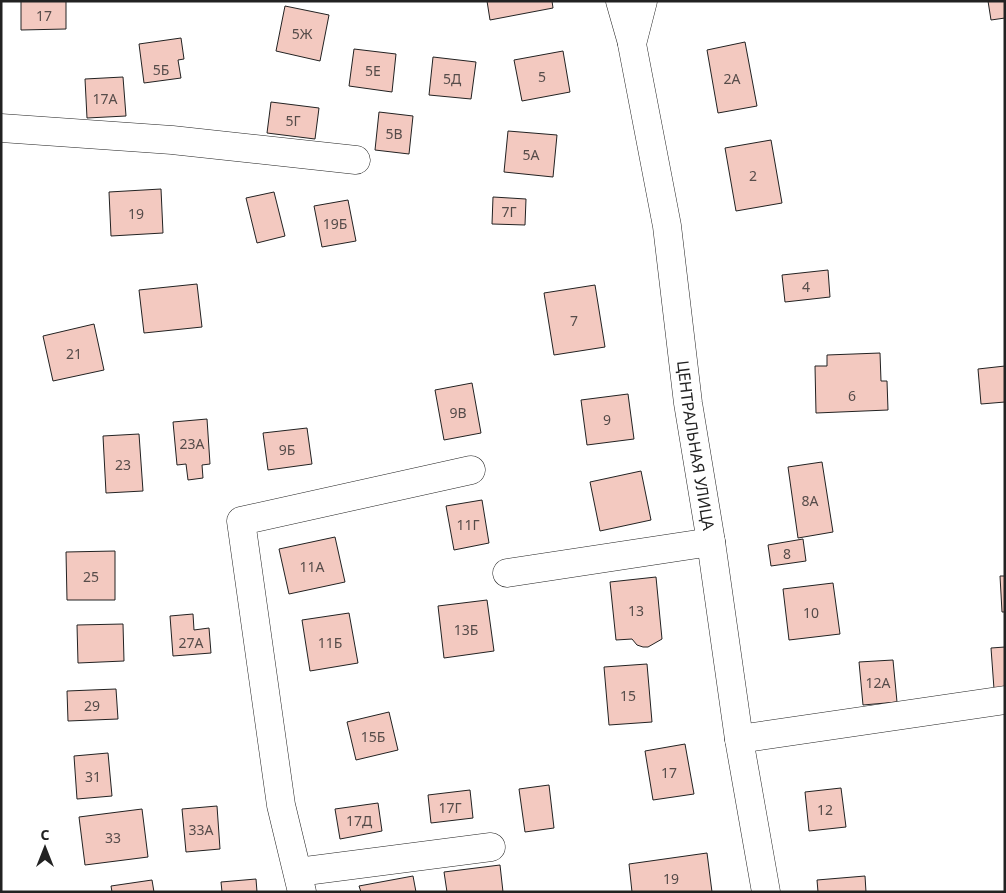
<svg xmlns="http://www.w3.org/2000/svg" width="1006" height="893" viewBox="0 0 1006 893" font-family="'Noto Sans',sans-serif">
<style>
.building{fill:#f3c9c0;stroke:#222}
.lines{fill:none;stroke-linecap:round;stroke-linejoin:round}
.minor-casing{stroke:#222;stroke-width:29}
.minor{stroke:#fff;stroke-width:28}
.labels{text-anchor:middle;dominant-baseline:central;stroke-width:4;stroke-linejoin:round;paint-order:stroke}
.number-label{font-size:14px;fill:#564c4a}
.street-label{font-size:16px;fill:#222;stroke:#fff}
</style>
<rect width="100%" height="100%" fill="#fff"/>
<path class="building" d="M 21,1 L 66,1 L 66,29 L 21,30 Z
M 487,1 L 552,1 L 553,8 L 490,20 Z
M 988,1 L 1005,1 L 1005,18 L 991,20 Z
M 285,6 L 329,15 L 320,61 L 276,51 Z
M 181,38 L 184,59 L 178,60 L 181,78 L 144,83 L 139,44 Z
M 745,42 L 757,106 L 718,113 L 707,50 Z
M 354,49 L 396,54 L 392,92 L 349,86 Z
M 563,51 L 570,92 L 522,101 L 514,60 Z
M 433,57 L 476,62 L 471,99 L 429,95 Z
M 123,77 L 126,116 L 87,118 L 85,79 Z
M 271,102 L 319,108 L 315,139 L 267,133 Z
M 379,112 L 413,116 L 409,154 L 375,150 Z
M 508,131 L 557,135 L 553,177 L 504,172 Z
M 771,140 L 782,203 L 736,211 L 725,148 Z
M 161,189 L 163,233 L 111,236 L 109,192 Z
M 274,192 L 285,236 L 257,243 L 246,198 Z
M 493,197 L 526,199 L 525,225 L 492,224 Z
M 348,200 L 356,241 L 322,247 L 314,206 Z
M 828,270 L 830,297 L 785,302 L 782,275 Z
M 197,284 L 202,327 L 144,333 L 139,290 Z
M 595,285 L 605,347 L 554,355 L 544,293 Z
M 94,324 L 104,370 L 53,381 L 43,336 Z
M 880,353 L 881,381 L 887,381 L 888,410 L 816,413 L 815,366 L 827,366 L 827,355 Z
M 1005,366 L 1005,402 L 981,404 L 978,369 Z
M 472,383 L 481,433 L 444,440 L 435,390 Z
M 628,394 L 634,439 L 587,445 L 581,400 Z
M 207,419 L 210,464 L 202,465 L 203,478 L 188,480 L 186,464 L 177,465 L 173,422 Z
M 307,428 L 312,464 L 268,470 L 263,433 Z
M 139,434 L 143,491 L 106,493 L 103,436 Z
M 822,462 L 833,532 L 798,538 L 788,467 Z
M 641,471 L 651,520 L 600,531 L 590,482 Z
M 482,500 L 489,543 L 454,550 L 446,506 Z
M 335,537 L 345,582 L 289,594 L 279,549 Z
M 803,539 L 806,561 L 771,566 L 768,545 Z
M 115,551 L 115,600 L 67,600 L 66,552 Z
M 1000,576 L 1005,576 L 1005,612 L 1002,612 Z
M 656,577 L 662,639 L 648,647 L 643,647 L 637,645 L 632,639 L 616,640 L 610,582 Z
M 833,583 L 840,634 L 789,640 L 783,589 Z
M 487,600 L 494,651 L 444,658 L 438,606 Z
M 349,613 L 358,663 L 310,671 L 302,620 Z
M 193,614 L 194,630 L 209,628 L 211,653 L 173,656 L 170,616 Z
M 123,624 L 124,661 L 78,663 L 77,625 Z
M 1005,647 L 1005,688 L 994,689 L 991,648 Z
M 893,660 L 897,702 L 863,705 L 859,662 Z
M 647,664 L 652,722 L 609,725 L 604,667 Z
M 116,689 L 118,719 L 68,721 L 67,691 Z
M 389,712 L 398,750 L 356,760 L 347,722 Z
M 685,744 L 694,794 L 653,800 L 645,751 Z
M 108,753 L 112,796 L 77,799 L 74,756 Z
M 549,785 L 554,828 L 525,832 L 519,789 Z
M 841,788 L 846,827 L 809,831 L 805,792 Z
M 470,790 L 473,818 L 431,823 L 428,795 Z
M 378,803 L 382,831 L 340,839 L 335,809 Z
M 217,806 L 220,849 L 186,852 L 182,809 Z
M 142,809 L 148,857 L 85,865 L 79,817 Z
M 707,853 L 712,892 L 632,892 L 629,864 Z
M 500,865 L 503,892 L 447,892 L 444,872 Z
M 413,876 L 416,892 L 361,892 L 359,886 Z
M 865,876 L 866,892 L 818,892 L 817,880 Z
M 256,879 L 257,892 L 222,892 L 221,882 Z
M 152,880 L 154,892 L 112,892 L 111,886 Z"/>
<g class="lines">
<g class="minor-casing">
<g id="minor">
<path d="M 620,1 L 632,43"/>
<path id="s1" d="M 643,1 L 632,44 L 667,226 L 688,403 L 711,542 L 739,739 L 766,892"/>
<path d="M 1,128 L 172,140 L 356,160"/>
<path d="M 507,573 L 711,542"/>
<path d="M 739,739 L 1005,700"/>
<path d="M 298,872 L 491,847"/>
<path d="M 302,892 L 281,805 L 241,521 L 471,470"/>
</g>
</g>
<use href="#minor" class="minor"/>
</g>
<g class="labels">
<g class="number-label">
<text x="44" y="15">17</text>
<text x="302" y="33">5Ж</text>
<text x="161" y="69">5Б</text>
<text x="373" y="70">5Е</text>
<text x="542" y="76">5</text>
<text x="452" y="78">5Д</text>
<text x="732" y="78">2А</text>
<text x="105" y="98">17А</text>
<text x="293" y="120">5Г</text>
<text x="394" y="133">5В</text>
<text x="531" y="154">5А</text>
<text x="753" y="175">2</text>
<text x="509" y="211">7Г</text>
<text x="136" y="213">19</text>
<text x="335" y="223">19Б</text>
<text x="806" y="286">4</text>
<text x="574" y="320">7</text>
<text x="74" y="353">21</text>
<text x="852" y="395">6</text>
<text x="458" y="412">9В</text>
<text x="607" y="419">9</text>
<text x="192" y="443">23А</text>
<text x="287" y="449">9Б</text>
<text x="123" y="464">23</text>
<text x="810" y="500">8А</text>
<text x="468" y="524">11Г</text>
<text x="787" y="553">8</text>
<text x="312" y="566">11А</text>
<text x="91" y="576">25</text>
<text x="636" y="610">13</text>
<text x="811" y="612">10</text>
<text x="466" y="629">13Б</text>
<text x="191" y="642">27А</text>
<text x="330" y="642">11Б</text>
<text x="878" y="682">12А</text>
<text x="628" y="695">15</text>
<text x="92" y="705">29</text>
<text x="373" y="736">15Б</text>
<text x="669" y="772">17</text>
<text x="93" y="776">31</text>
<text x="450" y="807">17Г</text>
<text x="825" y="809">12</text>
<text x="359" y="820">17Д</text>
<text x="201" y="829">33А</text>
<text x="113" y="837">33</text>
<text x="671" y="878">19</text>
</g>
<g class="street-label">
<text stroke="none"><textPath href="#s1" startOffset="451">ЦЕНТРАЛЬНАЯ УЛИЦА</textPath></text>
</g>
</g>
<rect width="1006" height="893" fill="none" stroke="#222222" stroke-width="5"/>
<g transform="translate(45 848)" stroke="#ffffff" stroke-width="4" paint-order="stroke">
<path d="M0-4L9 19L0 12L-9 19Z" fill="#222222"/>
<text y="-8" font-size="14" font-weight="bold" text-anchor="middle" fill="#222222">С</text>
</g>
</svg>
